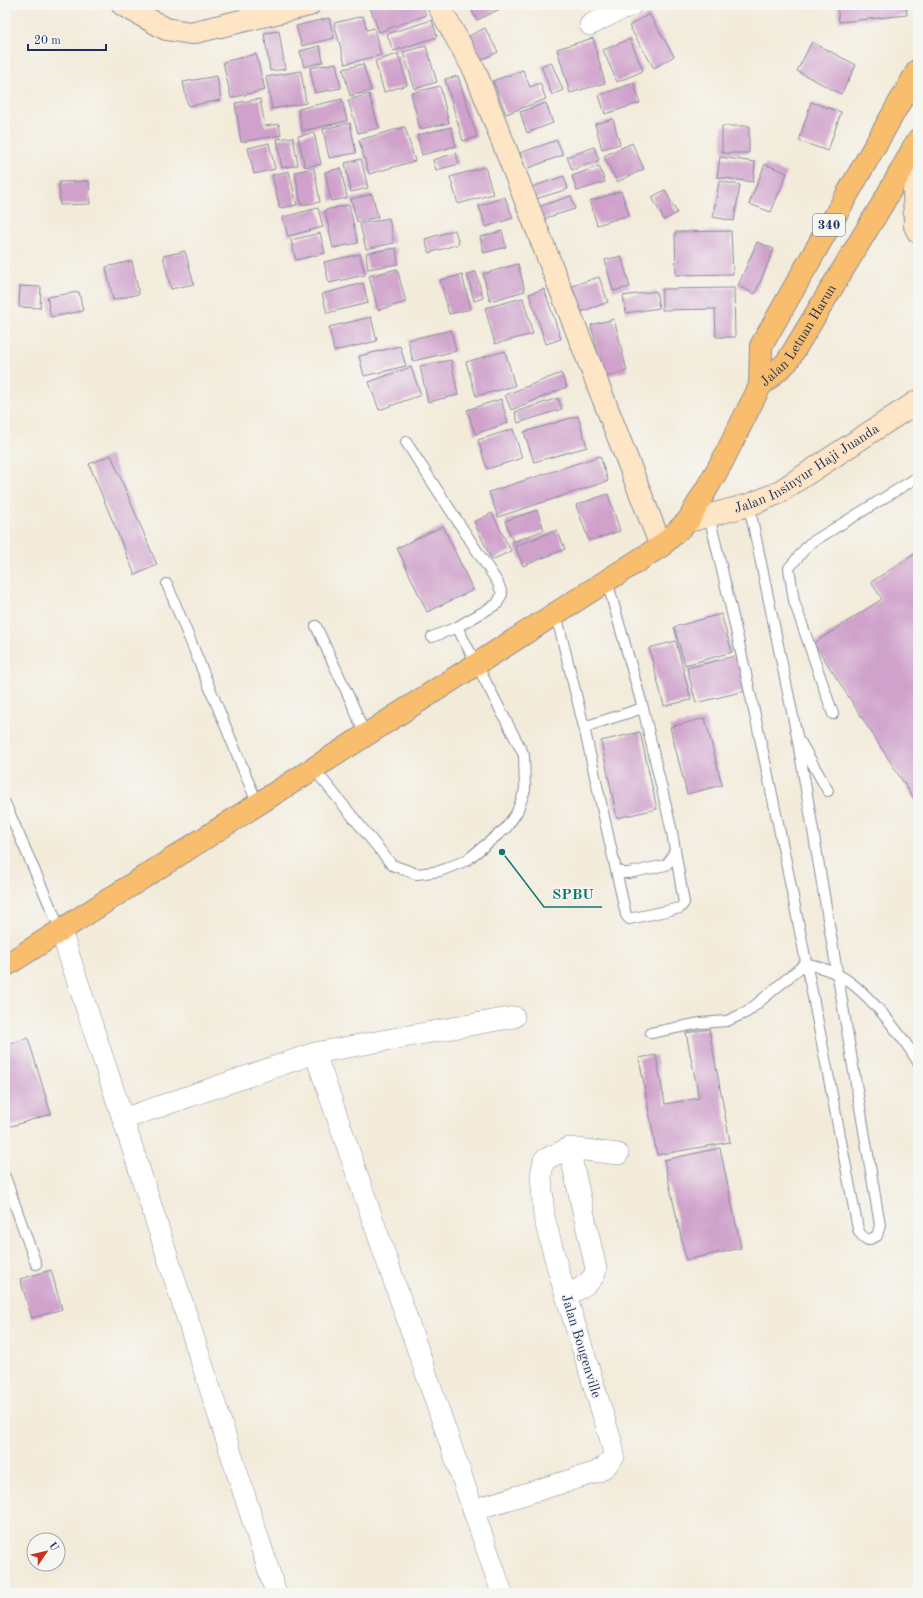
<svg xmlns="http://www.w3.org/2000/svg" width="923" height="1598" viewBox="0 0 923 1598" font-family="'Old Standard TT',serif">
<style>
.building{fill:#cfa1cb}
.lines{fill:none;stroke-linecap:round;stroke-linejoin:round}
.lane-casing{stroke:#878d9c;stroke-width:12}
.street-casing{stroke:#878d9c;stroke-width:22}
.secondary-casing{stroke:#878d9c;stroke-width:24}
.primary-casing{stroke:#878d9c;stroke-width:24}
.lane{stroke:#fff;stroke-width:10}
.street{stroke:#fff;stroke-width:21}
.secondary{stroke:#fde5c5;stroke-width:22}
.primary{stroke:#f9be6d;stroke-width:22}
.labels{text-anchor:middle;dominant-baseline:central;stroke-width:3.5;stroke-linejoin:round;paint-order:stroke}
.shield{fill:#f6f6f2;stroke:#5d6b8a;stroke-width:1}
.shield-label{font-size:13px;font-weight:bold;fill:#1b2f5e}
.street-label{font-size:14px;fill:#1b2f5e;stroke:#f6f6f2}
.leader{fill:none;stroke:#0f766e;stroke-width:1.5}
.callout-dot{fill:#0f766e;stroke:#f6f6f2;stroke-width:1.5}
.callout-label{font-size:15px;text-anchor:middle;font-weight:bold;fill:#0f766e;stroke:#f6f6f2;stroke-width:3.5;stroke-linejoin:round;paint-order:stroke}
</style>
<rect width="100%" height="100%" fill="#f6f6f2"/>
<filter id="ink" filterUnits="userSpaceOnUse"><feTurbulence type="fractalNoise" baseFrequency=".025" numOctaves="2"/><feDisplacementMap in="SourceGraphic" scale="8" xChannelSelector="R" yChannelSelector="G"/><feConvolveMatrix kernelMatrix="1 2 1 2 8 2 1 2 1" color-interpolation-filters="sRGB"/></filter>
<filter id="wash" filterUnits="userSpaceOnUse"><feTurbulence type="fractalNoise" baseFrequency=".012" numOctaves="4" result="noise"/><feDisplacementMap in="SourceGraphic" scale="16" xChannelSelector="R" yChannelSelector="G"/><feGaussianBlur stdDeviation="0.9" result="paint"/><feColorMatrix in="noise" values="0 0 0 0 0 0 0 0 0 0 0 0 0 0 0 0 0 1.4 0 .05"/><feComposite in="paint" operator="in"/></filter>
<g filter="url(#wash)">
<rect width="100%" height="100%" fill="#f3ebda"/>
<g id="blocks">
<path class="building" d="M 369,5 L 422,5 L 426,15 L 379,32 Z
M 469,5 L 508,5 L 477,20 Z
M 837,5 L 906,5 L 907,15 L 839,22 Z
M 649,14 L 674,56 L 654,68 L 629,26 Z
M 363,16 L 367,30 L 374,28 L 381,55 L 345,64 L 334,23 Z
M 329,18 L 334,38 L 302,46 L 296,26 Z
M 432,20 L 437,37 L 393,51 L 387,34 Z
M 485,28 L 498,52 L 479,61 L 467,37 Z
M 279,31 L 285,69 L 270,71 L 264,33 Z
M 593,38 L 605,83 L 570,93 L 557,49 Z
M 630,39 L 643,71 L 617,82 L 603,50 Z
M 812,42 L 856,65 L 841,94 L 797,71 Z
M 320,46 L 323,62 L 304,67 L 300,51 Z
M 426,46 L 437,82 L 415,89 L 403,52 Z
M 256,54 L 265,90 L 231,98 L 223,62 Z
M 398,54 L 407,85 L 384,92 L 375,61 Z
M 551,62 L 563,90 L 552,95 L 541,66 Z
M 336,63 L 341,88 L 315,93 L 310,68 Z
M 363,64 L 371,91 L 350,96 L 343,69 Z
M 523,70 L 530,87 L 540,83 L 546,99 L 506,114 L 493,81 Z
M 301,71 L 306,103 L 272,109 L 266,77 Z
M 217,76 L 221,100 L 188,106 L 183,82 Z
M 458,76 L 477,137 L 463,141 L 445,79 Z
M 634,83 L 640,103 L 605,114 L 599,95 Z
M 440,86 L 449,123 L 420,129 L 411,93 Z
M 369,94 L 379,128 L 358,133 L 348,100 Z
M 260,99 L 265,126 L 279,124 L 281,135 L 241,142 L 235,103 Z
M 342,99 L 347,121 L 302,131 L 298,109 Z
M 811,102 L 841,112 L 828,151 L 799,141 Z
M 546,103 L 553,123 L 527,133 L 520,112 Z
M 613,119 L 620,144 L 602,149 L 595,124 Z
M 350,123 L 356,153 L 329,158 L 323,129 Z
M 722,126 L 749,126 L 749,153 L 722,153 Z
M 405,127 L 415,161 L 369,174 L 359,140 Z
M 451,127 L 456,146 L 422,155 L 417,135 Z
M 314,133 L 321,164 L 305,167 L 298,136 Z
M 293,137 L 298,165 L 282,168 L 277,139 Z
M 557,140 L 563,155 L 526,169 L 520,153 Z
M 269,143 L 275,169 L 254,174 L 248,148 Z
M 632,143 L 644,169 L 617,182 L 604,156 Z
M 594,147 L 599,160 L 572,170 L 567,157 Z
M 456,153 L 459,164 L 436,170 L 433,160 Z
M 720,157 L 755,162 L 753,182 L 717,177 Z
M 361,159 L 368,188 L 351,192 L 345,163 Z
M 765,164 L 787,173 L 771,212 L 749,204 Z
M 599,166 L 605,182 L 577,191 L 572,176 Z
M 485,167 L 493,194 L 458,204 L 450,177 Z
M 314,168 L 320,202 L 301,205 L 295,172 Z
M 341,168 L 347,198 L 331,201 L 325,172 Z
M 289,171 L 297,205 L 280,208 L 272,175 Z
M 564,176 L 568,189 L 536,199 L 532,187 Z
M 89,181 L 90,204 L 60,205 L 59,182 Z
M 719,181 L 740,185 L 734,221 L 713,217 Z
M 665,190 L 677,213 L 664,220 L 652,197 Z
M 621,191 L 629,215 L 597,225 L 590,201 Z
M 372,194 L 378,217 L 357,222 L 351,199 Z
M 571,196 L 575,209 L 542,219 L 538,207 Z
M 505,197 L 513,218 L 486,227 L 479,206 Z
M 349,205 L 358,243 L 333,248 L 325,210 Z
M 318,208 L 323,227 L 288,236 L 283,217 Z
M 389,218 L 394,243 L 366,249 L 360,224 Z
M 455,230 L 459,244 L 429,253 L 425,239 Z
M 502,231 L 506,247 L 484,253 L 480,237 Z
M 731,231 L 733,274 L 676,275 L 675,232 Z
M 320,233 L 325,253 L 296,260 L 291,240 Z
M 757,242 L 774,249 L 755,294 L 738,286 Z
M 396,248 L 398,264 L 368,269 L 366,253 Z
M 185,251 L 194,284 L 171,289 L 163,256 Z
M 360,254 L 365,275 L 329,283 L 324,262 Z
M 621,256 L 630,287 L 613,291 L 605,260 Z
M 132,261 L 139,294 L 113,300 L 106,267 Z
M 518,264 L 525,291 L 490,301 L 483,274 Z
M 397,269 L 406,302 L 378,310 L 369,276 Z
M 476,272 L 483,298 L 474,301 L 467,274 Z
M 462,275 L 471,309 L 449,314 L 440,280 Z
M 599,277 L 608,302 L 581,312 L 572,286 Z
M 363,283 L 368,303 L 327,313 L 322,294 Z
M 20,286 L 41,287 L 40,308 L 19,307 Z
M 734,288 L 735,337 L 716,337 L 715,309 L 662,310 L 662,289 Z
M 544,289 L 561,339 L 546,344 L 529,294 Z
M 656,291 L 659,308 L 626,313 L 623,296 Z
M 79,292 L 83,311 L 51,317 L 47,297 Z
M 523,298 L 533,334 L 495,344 L 485,308 Z
M 371,317 L 377,341 L 334,351 L 329,327 Z
M 614,319 L 627,371 L 604,377 L 591,325 Z
M 451,330 L 456,351 L 413,361 L 408,340 Z
M 400,346 L 406,366 L 364,376 L 359,356 Z
M 505,351 L 515,386 L 476,396 L 466,362 Z
M 451,360 L 458,395 L 428,402 L 420,366 Z
M 411,367 L 421,395 L 379,410 L 369,382 Z
M 561,373 L 567,387 L 511,410 L 505,395 Z
M 558,398 L 562,409 L 518,423 L 515,412 Z
M 501,399 L 508,423 L 475,434 L 467,410 Z
M 578,416 L 587,447 L 534,462 L 524,432 Z
M 513,429 L 522,458 L 487,469 L 478,440 Z
M 111,455 L 157,565 L 135,575 L 89,464 Z
M 600,456 L 608,481 L 498,517 L 489,492 Z
M 608,494 L 620,531 L 589,541 L 576,505 Z
M 537,510 L 544,530 L 513,542 L 505,521 Z
M 492,513 L 511,551 L 492,560 L 474,522 Z
M 443,526 L 473,590 L 427,612 L 397,548 Z
M 557,530 L 565,549 L 523,566 L 515,546 Z
M 918,552 L 918,805 L 814,643 L 882,599 L 871,582 Z
M 721,614 L 732,652 L 685,665 L 674,627 Z
M 676,641 L 691,700 L 664,706 L 649,648 Z
M 739,655 L 749,690 L 696,703 L 687,668 Z
M 705,718 L 722,785 L 687,794 L 670,727 Z
M 640,732 L 657,809 L 617,818 L 601,741 Z
M 709,1029 L 730,1142 L 657,1155 L 639,1058 L 656,1055 L 665,1104 L 699,1098 L 686,1033 Z
M 28,1038 L 51,1114 L 5,1128 L 5,1045 Z
M 720,1148 L 741,1248 L 686,1260 L 664,1160 Z
M 51,1270 L 62,1309 L 32,1318 L 20,1279 Z"/>
</g>
</g>
<g filter="url(#ink)">
<use href="#blocks" fill-opacity="0" stroke="#878d9c" stroke-width="1"/>
<g class="lines">
<g class="lane-casing">
<path id="lane" d="M 406,442 L 498,583 L 502,594 L 497,604 L 457,627 L 432,637
M 709,516 C 767,752 812,991 858,1229 C 860,1235 863,1237 868,1240 L 877,1236 L 880,1225 L 797,736 L 749,505
M 167,584 L 258,805
M 556,614 L 584,727 L 626,915 L 629,919 L 680,908 L 684,903 L 672,832 L 643,708 L 607,581
M 316,626 L 355,710 L 365,736
M 833,714 L 794,601 L 789,568 L 809,544 L 918,477
M 584,727 L 643,708
M 801,743 L 828,791
M 314,769 L 392,865 L 417,874 L 440,871 L 467,860 L 506,828 L 517,812 L 525,790 L 524,755 L 457,627
M 5,803 L 61,931
M 616,869 L 623,873 L 629,873 L 666,865 L 671,859 L 675,849
M 806,963 C 816,966 826,969 835,973 C 865,987 901,1034 918,1062
M 651,1033 L 700,1023 L 727,1021 L 747,1012 L 806,963
M 5,1177 L 36,1264"/>
</g>
<g class="street-casing">
<path id="street" d="M 590,25 L 611,14 L 632,5
M 61,931 L 123,1119
M 315,1053 L 502,1593
M 566,1296 C 578,1289 594,1283 596,1269 L 569,1148
M 473,1510 L 597,1472 L 606,1466 L 614,1456 L 612,1444 L 559,1273 L 544,1217 L 541,1175 L 544,1160 L 569,1148 L 618,1154
M 276,1593 L 123,1119 L 315,1053 L 514,1017"/>
</g>
<g class="secondary-casing">
<g id="secondary">
<path d="M 123,5 L 166,29 L 191,33 L 309,5"/>
<path d="M 438,5 L 475,71 L 661,546"/>
<path d="M 913,148 L 915,226 L 918,232"/>
<path id="s1" d="M 688,521 L 749,505 L 776,494 L 918,401"/>
</g>
</g>
<g class="primary-casing">
<g id="primary">
<path d="M 760,386 L 761,346 L 918,70"/>
<path id="s2" d="M 5,966 L 661,546 L 688,521 L 723,460 L 760,386 L 787,362 L 883,203 L 918,140"/>
</g>
</g>
<use href="#lane" class="lane"/>
<use href="#street" class="street"/>
<use href="#secondary" class="secondary"/>
<use href="#primary" class="primary"/>
</g>
</g>
<g class="labels">
<rect class="shield" x="813" y="214" width="32" height="22" rx="3"/>
<g class="shield-label">
<text x="829" y="225">340</text>
</g>
<g class="street-label">
<text stroke="none"><textPath href="#s2" startOffset="1033">Jalan Letnan Harun</textPath></text>
<text stroke="none"><textPath href="#s1" startOffset="131">Jalan Insinyur Haji Juanda</textPath></text>
<text transform="translate(581 1346) rotate(73)">Jalan Bougenville</text>
</g>
</g>
<path class="leader" d="M502 852L544 907H602"/>
<circle class="callout-dot" cx="502" cy="852" r="4"/>
<g class="callout-label">
<text x="573" y="899">SPBU</text>
</g>
<rect width="923" height="1598" fill="none" stroke="#f6f6f2" stroke-width="20"/>
<g transform="translate(46 1552) rotate(55)"><circle r="19" fill="#f6f6f2" stroke="#9ea6b7"/>
<path d="M0-3L7 15L0 10L-7 15Z" fill="#c8321e"/>
<text y="-6" font-size="11" font-weight="bold" text-anchor="middle" fill="#1b2f5e">U</text>
</g>
<path d="M28 44v6h78v-6" fill="none" stroke="#1b2f5e" stroke-width="2"/>
<text x="34" y="44" font-size="12" fill="#1b2f5e" stroke="#f6f6f2" stroke-width="3" paint-order="stroke">20 m</text>
</svg>
